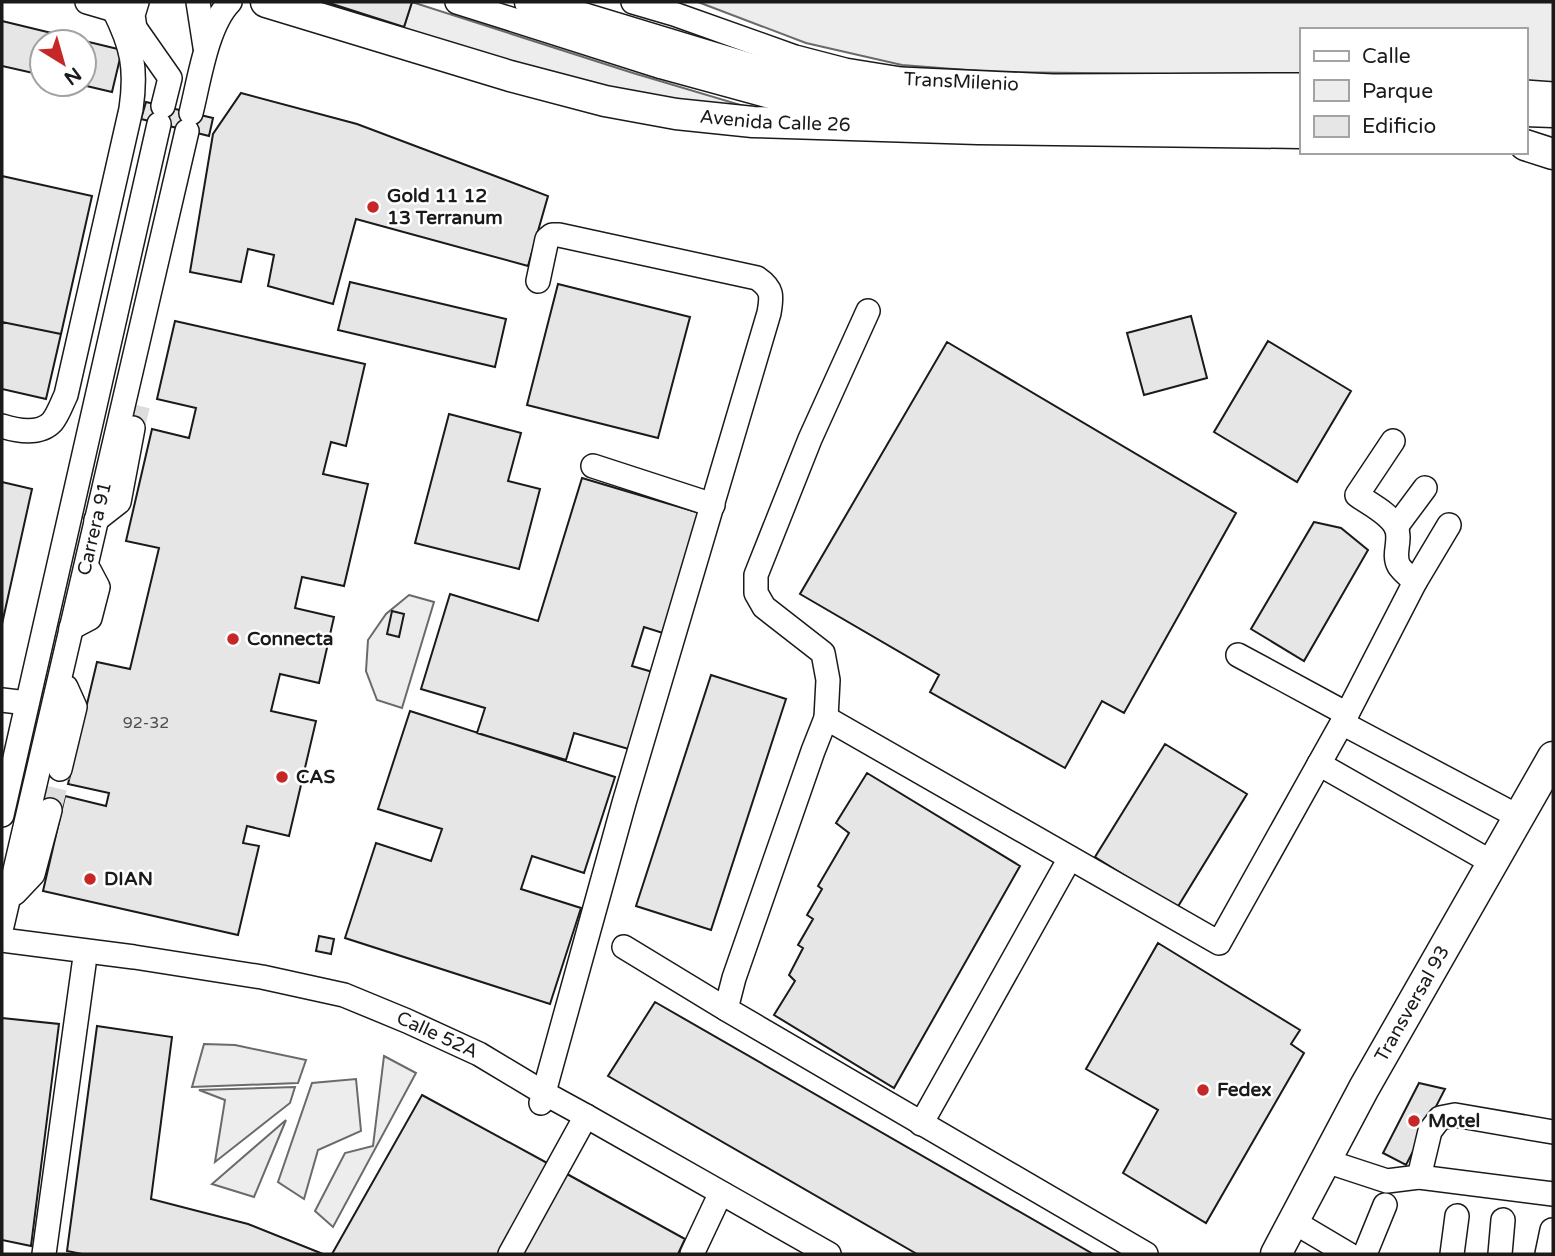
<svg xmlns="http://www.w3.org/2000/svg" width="1555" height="1256" viewBox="0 0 1555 1256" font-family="'Varela Round',sans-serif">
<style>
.green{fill:#ededed;stroke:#6a6a6a;stroke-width:2}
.building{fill:#e6e6e6;stroke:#1a1a1a;stroke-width:2}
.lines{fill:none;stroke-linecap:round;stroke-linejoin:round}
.minor-tunnel{stroke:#ddd;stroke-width:23;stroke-dasharray:23 11;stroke-linecap:butt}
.minor-casing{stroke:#1a1a1a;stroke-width:26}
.major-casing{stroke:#1a1a1a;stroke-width:33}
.minor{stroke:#fff;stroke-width:23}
.major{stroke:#fff;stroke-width:30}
.poi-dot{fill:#c62828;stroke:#fff;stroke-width:2.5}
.labels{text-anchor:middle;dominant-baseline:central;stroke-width:5;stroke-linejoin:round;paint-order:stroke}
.number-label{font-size:16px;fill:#4d4d4d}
.street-label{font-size:19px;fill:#1a1a1a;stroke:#fff}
.poi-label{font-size:19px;font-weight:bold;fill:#1a1a1a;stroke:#fff;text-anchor:start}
</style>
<rect width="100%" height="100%" fill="#fff"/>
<path class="green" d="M 298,2 L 326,2 L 404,27 L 412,2 L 633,73 L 784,118 L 547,77 Z
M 698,2 L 1553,2 L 1553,83 L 1525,81 L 1525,30 L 1301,30 L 1301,73 L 1169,74 L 992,72 L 902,65 L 806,43 Z
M 409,595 L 434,602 L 402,708 L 377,700 L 366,671 L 368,640 L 386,614 Z
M 204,1044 L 235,1045 L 306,1060 L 298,1083 L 192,1087 Z
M 384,1056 L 416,1073 L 333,1227 L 315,1211 L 345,1153 L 373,1146 Z
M 356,1079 L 361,1131 L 318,1150 L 304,1199 L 278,1182 L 312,1083 Z
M 295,1087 L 290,1103 L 215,1162 L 225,1100 L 199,1090 Z
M 286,1120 L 254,1197 L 212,1184 Z"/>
<path class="building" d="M 326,2 L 412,2 L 404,27 Z
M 326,2 L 412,2 L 404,27 Z
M 2,21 L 122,50 L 112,92 L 78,84 L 84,84 L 84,42 L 42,42 L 42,75 L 2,66 Z
M 241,93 L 357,124 L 548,196 L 528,266 L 356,219 L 333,304 L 268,286 L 274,255 L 248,249 L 241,282 L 190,272 L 213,134 Z
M 146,102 L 213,118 L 209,136 L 141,119 Z
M 2,176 L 92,196 L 61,334 L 2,322 Z
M 350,282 L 506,319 L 495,367 L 338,330 Z
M 558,284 L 690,317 L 658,438 L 527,405 Z
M 1191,316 L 1207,378 L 1144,395 L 1127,333 Z
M 175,321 L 365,364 L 346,446 L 331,442 L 323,474 L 368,484 L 344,586 L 302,577 L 295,608 L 334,617 L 319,683 L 280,674 L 271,711 L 316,721 L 289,836 L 247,826 L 243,843 L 259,846 L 238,935 L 43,891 L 65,796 L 106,806 L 109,793 L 68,784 L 97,662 L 130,669 L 159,548 L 126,541 L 152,429 L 189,438 L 196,408 L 157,399 Z
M 2,322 L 61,334 L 46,399 L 2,389 Z
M 1268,341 L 1351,391 L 1297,482 L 1214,432 Z
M 947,342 L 1236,513 L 1124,713 L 1102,701 L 1065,768 L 930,692 L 939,675 L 800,594 Z
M 449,414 L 521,433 L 508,481 L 540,489 L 519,569 L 415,543 Z
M 582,478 L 703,514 L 666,634 L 644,627 L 632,666 L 656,673 L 632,750 L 574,733 L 566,760 L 477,733 L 485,708 L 421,689 L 450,594 L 538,621 Z
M 2,482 L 32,489 L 2,624 Z
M 1314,522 L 1341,528 L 1368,550 L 1304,661 L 1251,629 Z
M 392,611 L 404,614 L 399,637 L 387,634 Z
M 711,675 L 786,699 L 711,930 L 636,906 Z
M 410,711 L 615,777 L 584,873 L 532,856 L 521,889 L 581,908 L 550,1004 L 345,938 L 376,843 L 431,861 L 442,829 L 378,809 Z
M 1165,744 L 1247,794 L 1177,908 L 1095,857 Z
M 867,773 L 1020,866 L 894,1088 L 774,1015 L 795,981 L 789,975 L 803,948 L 798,945 L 813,919 L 807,915 L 822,889 L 818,886 L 849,833 L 836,823 Z
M 319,936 L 334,939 L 331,954 L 316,951 Z
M 1158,943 L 1300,1030 L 1291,1044 L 1304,1053 L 1206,1223 L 1123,1173 L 1158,1110 L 1086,1069 Z
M 655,1002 L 1093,1254 L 917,1254 L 608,1076 Z
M 2,1018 L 59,1024 L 31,1246 L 2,1240 Z
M 97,1026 L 172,1037 L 151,1199 L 248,1224 L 323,1254 L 82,1254 L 67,1251 Z
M 1419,1083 L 1445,1089 L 1406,1165 L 1383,1153 Z
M 422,1095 L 549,1164 L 498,1254 L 332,1254 Z
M 567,1174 L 685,1239 L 678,1254 L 523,1254 Z"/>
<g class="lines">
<path class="minor-tunnel" d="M 133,428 L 141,395
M 50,810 L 60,769"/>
<g class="minor-casing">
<g id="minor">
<path d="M 87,2 L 128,14"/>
<path d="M 137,2 L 133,15 L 135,28 L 170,78 L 163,106"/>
<path d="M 198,2 L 205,47"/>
<path d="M 457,2 L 662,67 L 772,97 L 868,115"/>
<path id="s1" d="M 633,2 L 674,14 L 795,57 L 845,70 L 901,79 L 1053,86 L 1301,85"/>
<path d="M 1525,92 L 1553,94"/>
<path d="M 191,113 C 199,81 207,25 230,2"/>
<path d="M 538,281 L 547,239 L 552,235 L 559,235 L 757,278 C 773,289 772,296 769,313 L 624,803 L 541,1103"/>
<path d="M 2,426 C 17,431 40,435 52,422 C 58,415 62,403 66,395 L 131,109 C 137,68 132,46 114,10"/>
<path d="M 1393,441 L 1357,495 C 1369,504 1389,513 1396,527 C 1402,540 1392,554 1399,566 C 1402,571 1410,577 1415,582"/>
<path d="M 593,466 L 713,505"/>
<path d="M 96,520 L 119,502 L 133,428"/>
<path d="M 1396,527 L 1425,488"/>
<path d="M 71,628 L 90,618 L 98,587 L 89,570 L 86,568"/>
<path d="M 1238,655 L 1347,714"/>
<path d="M 59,684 L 66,687 L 75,707 L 60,769"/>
<path d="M 2,700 L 27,703"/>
<path d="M 826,718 L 828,680 L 823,653 L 764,607 L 756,593 L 756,575 L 810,439 L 868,311"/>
<path d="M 1342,723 L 1519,817"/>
<path d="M 1319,764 L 1493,863"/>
<path d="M 2,815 L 159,124"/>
<path d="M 10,892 L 15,893 L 33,874 L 50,810"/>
<path id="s2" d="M 2,926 L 187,131"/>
<path id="s3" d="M 2,940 L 134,957 L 262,977 L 344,995 L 407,1021 L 479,1054 L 544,1093 L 586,1116 L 829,1254"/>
<path d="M 624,947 L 726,1009"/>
<path d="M 921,1124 L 1070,858"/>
<path d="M 1326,1161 L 1387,1181 L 1419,1177 L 1553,1194"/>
<path d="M 1419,1177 L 1430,1131 L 1440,1118 L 1455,1115 L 1553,1132"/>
<path d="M 1294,1222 L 1348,1254"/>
<path d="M 44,1254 L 84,964"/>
<path d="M 510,1254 L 586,1116"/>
<path d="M 692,1254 L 716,1203 L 723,1194"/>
<path d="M 1146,1254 L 726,1009 L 734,978 L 813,751 L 826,718 L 1219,943 L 1347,714 L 1415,582 L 1449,525"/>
<path d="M 1365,1254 L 1385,1205"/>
<path d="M 1452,1254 L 1457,1216"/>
<path d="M 1500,1254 L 1503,1220"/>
<path d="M 1547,1254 L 1552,1230"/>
</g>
</g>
<g class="major-casing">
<g id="major">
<path id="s4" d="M 266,2 L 510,76 L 605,101 L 676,114 L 753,122 L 978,129 L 1301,133"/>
<path d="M 530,2 L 794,82 L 890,100 L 988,106 L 1301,107"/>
<path d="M 1525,111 L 1553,112"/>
<path d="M 1525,145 L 1553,154"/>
<path id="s5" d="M 1276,1254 L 1364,1088 L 1553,757"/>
</g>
</g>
<use href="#minor" class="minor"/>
<use href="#major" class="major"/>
</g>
<g class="poi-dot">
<circle cx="373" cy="207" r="7"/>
<circle cx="233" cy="639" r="7"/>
<circle cx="282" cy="777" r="7"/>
<circle cx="90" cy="879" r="7"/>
<circle cx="1203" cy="1090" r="7"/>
<circle cx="1414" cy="1121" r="7"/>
</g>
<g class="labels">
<g class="number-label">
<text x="146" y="723">92-32</text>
</g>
<g class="street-label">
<text stroke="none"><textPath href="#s1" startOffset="340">TransMilenio</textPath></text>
<text stroke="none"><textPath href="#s4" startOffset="525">Avenida Calle 26</textPath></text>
<text stroke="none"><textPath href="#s2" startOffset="408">Carrera 91</textPath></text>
<text stroke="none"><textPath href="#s5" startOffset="285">Transversal 93</textPath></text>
<text stroke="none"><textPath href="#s3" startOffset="448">Calle 52A</textPath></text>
</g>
<g class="poi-label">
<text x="387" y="196">Gold 11 12<tspan x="387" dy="22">13 Terranum</tspan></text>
<text x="247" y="639">Connecta</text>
<text x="296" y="777">CAS</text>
<text x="104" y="879">DIAN</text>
<text x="1217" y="1090">Fedex</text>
<text x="1428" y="1121">Motel</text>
</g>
</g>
<rect width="1555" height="1256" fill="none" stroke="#1a1a1a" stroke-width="7"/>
<rect x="1300" y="28" width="228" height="126" fill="#ffffff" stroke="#a3a3a3" stroke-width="2"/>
<rect x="1314" y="51" width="35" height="10" fill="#ffffff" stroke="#a3a3a3" stroke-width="2"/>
<text x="1362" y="63" font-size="21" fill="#1a1a1a">Calle</text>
<rect x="1314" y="80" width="35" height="21" fill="#ededed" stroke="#a3a3a3" stroke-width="2"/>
<text x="1362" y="98" font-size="21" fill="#1a1a1a">Parque</text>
<rect x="1314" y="116" width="35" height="21" fill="#e6e6e6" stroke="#a3a3a3" stroke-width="2"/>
<text x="1362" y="133" font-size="21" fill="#1a1a1a">Edificio</text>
<g transform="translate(63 63) rotate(143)"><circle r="33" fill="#ffffff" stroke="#a3a3a3" stroke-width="2"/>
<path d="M0-5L12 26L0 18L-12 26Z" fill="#c62828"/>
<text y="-10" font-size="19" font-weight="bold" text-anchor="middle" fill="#1a1a1a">N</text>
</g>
</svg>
